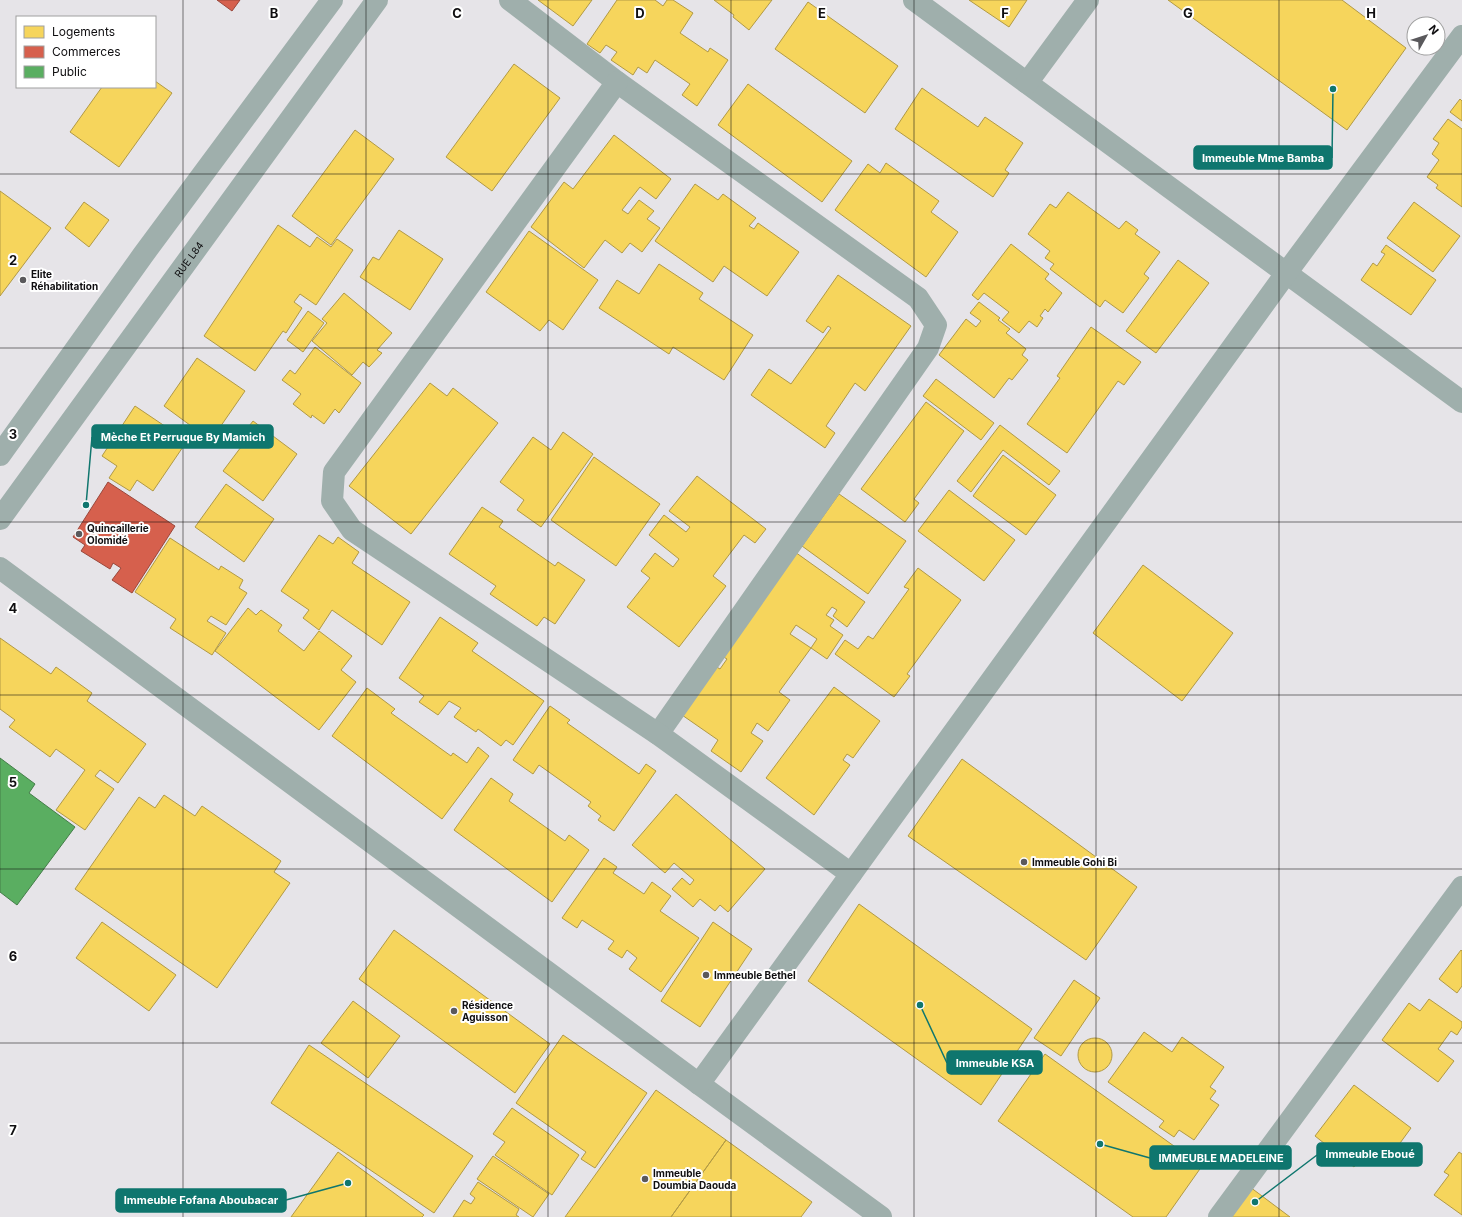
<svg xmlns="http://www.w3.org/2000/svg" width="1462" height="1217" viewBox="0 0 1462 1217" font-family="Inter,sans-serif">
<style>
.homes{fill:#f6d55c;stroke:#b19945}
.shops{fill:#d6604d;stroke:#9a473b}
.public{fill:#5aae61;stroke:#447e49}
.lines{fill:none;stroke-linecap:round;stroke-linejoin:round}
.minor{stroke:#9fafac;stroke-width:22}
.grid{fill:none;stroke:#0f0e10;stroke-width:1;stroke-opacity:0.55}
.poi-dot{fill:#5a595c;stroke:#fff;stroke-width:1.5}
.labels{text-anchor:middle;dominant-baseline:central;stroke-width:4;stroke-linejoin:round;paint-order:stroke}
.street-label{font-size:10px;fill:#0f0e10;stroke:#fff}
.poi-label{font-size:10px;font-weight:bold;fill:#0f0e10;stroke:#fff;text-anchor:start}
.grid-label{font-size:13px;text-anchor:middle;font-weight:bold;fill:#0f0e10;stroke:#fff;stroke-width:4;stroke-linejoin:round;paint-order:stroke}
.leader{fill:none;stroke:#0f766e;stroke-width:1.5}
.callout-dot{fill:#0f766e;stroke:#fff;stroke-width:1.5}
.callout{fill:#0f766e;stroke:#0f766e;stroke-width:1.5}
.callout-label{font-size:11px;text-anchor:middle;font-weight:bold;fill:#fff}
</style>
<rect width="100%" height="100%" fill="#e6e4e8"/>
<path class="homes" d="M 538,0 L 592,0 L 573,26 Z
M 617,0 L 655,0 L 663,6 L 667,0 L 673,0 L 693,13 L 680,33 L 708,52 L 710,48 L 728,60 L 697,106 L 682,95 L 690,84 L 655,60 L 647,73 L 638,67 L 633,75 L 611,60 L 617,52 L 606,45 L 600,53 L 587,44 Z
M 714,0 L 772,0 L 749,30 L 733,17 L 734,15 Z
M 969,0 L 1027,0 L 1009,27 Z
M 1168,0 L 1342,0 L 1406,48 L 1347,130 Z
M 808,2 L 898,66 L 865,113 L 775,49 Z
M 514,64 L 560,98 L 492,191 L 446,157 Z
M 155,81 L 172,93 L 119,167 L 70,132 L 102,87 L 155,87 Z
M 748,84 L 852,161 L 822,202 L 718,125 Z
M 922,88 L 978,127 L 985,117 L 1023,143 L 1005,170 L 1009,173 L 993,197 L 895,129 Z
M 1460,99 L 1462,101 L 1462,121 L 1450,112 Z
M 1448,119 L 1462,129 L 1462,207 L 1436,188 L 1438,185 L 1427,177 L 1439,160 L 1432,154 L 1439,143 L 1433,139 Z
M 355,130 L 394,159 L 331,245 L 292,216 Z
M 614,135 L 671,179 L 656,199 L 640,187 L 622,210 L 628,214 L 639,200 L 654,211 L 647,219 L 660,228 L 642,252 L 630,243 L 622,253 L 605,240 L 584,268 L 531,227 L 564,182 L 573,189 Z
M 886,163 L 939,201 L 931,212 L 958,232 L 926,277 L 835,210 L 868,164 L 880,173 Z
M 695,184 L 718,200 L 723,194 L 756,218 L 749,226 L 754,229 L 758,223 L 799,252 L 767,296 L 724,266 L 713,282 L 655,241 Z
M 0,191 L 51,228 L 0,296 Z
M 1068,192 L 1119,229 L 1126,221 L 1138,230 L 1135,234 L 1160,252 L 1144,274 L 1149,278 L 1123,313 L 1105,300 L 1100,307 L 1050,269 L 1054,264 L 1045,258 L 1050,251 L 1028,234 L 1050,204 L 1056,208 Z
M 84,202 L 109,220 L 89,247 L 65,228 Z
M 1414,202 L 1460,236 L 1433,272 L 1387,238 Z
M 278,225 L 310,247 L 317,237 L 331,247 L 337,239 L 353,250 L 316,305 L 300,294 L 294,302 L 302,308 L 286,333 L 283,331 L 255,371 L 204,336 Z
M 399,230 L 443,259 L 410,310 L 360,277 L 373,257 L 379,260 Z
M 529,231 L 598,280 L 563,330 L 549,320 L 540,331 L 486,292 Z
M 1011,244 L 1049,274 L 1045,279 L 1062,293 L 1048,312 L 1045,309 L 1040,316 L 1043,318 L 1037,327 L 1029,321 L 1019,333 L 1002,320 L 1009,312 L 984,293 L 978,300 L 972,295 Z
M 1386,245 L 1436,280 L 1411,315 L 1361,280 L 1373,263 L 1377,266 L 1385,254 L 1381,252 Z
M 1178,260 L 1209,283 L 1156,353 L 1126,331 Z
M 659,264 L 703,293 L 699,299 L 753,335 L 724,380 L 673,347 L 669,354 L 599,308 L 617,280 L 639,294 Z
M 838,275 L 911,326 L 865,391 L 855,383 L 826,426 L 835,433 L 825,448 L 751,395 L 769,369 L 791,384 L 831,328 L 828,326 L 823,333 L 806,321 Z
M 344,293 L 392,333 L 377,350 L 382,353 L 369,367 L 363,362 L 352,375 L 312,341 L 327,323 L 322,319 Z
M 979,302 L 1000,318 L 998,320 L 1010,329 L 1006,333 L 1026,349 L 1022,355 L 1028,360 L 1012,380 L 1009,378 L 994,398 L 939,355 L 966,319 L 976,327 L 981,321 L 970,313 Z
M 308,311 L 324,323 L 303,352 L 287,340 Z
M 1091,327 L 1141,362 L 1124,385 L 1118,381 L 1067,453 L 1027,424 L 1060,378 L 1057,376 Z
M 315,347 L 361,383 L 339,413 L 335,409 L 324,424 L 312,415 L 311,418 L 293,404 L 301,394 L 282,380 L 290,370 L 295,374 Z
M 197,358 L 245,391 L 207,446 L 194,437 L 198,431 L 164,406 Z
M 936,379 L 994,423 L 981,440 L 923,396 Z
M 430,383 L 447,396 L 453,388 L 498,423 L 411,534 L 349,486 Z
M 926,402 L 964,431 L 914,499 L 919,503 L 905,522 L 861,489 Z
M 135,406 L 187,441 L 153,491 L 137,480 L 130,491 L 109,478 L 117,466 L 102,456 Z
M 253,421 L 297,454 L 263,501 L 223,471 L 244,443 L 239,439 Z
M 1000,425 L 1060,471 L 1049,485 L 1003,450 L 971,492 L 957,481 Z
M 563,432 L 593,454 L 541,527 L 517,510 L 524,500 L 500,482 L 533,437 L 551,450 Z
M 1003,455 L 1056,495 L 1026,535 L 973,496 Z
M 594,457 L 660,504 L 616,566 L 551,520 Z
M 697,476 L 766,529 L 755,543 L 744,535 L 713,576 L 726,586 L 679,647 L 627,607 L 650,578 L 641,571 L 655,553 L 673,567 L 679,559 L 649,535 L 664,515 L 686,532 L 690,527 L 669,511 Z
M 226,484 L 274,519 L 244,562 L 195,527 Z
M 949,490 L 1015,540 L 984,581 L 918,531 Z
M 839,494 L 906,541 L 868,594 L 802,546 Z
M 482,507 L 503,521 L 499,527 L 555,566 L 558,562 L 585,580 L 555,624 L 544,617 L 537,626 L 490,594 L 496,586 L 449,554 Z
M 319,535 L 333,544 L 338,537 L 359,552 L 352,563 L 410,602 L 382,645 L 332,610 L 319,630 L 303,618 L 309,610 L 281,591 Z
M 170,538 L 219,570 L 221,566 L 243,580 L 239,588 L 247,593 L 226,625 L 211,616 L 207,621 L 226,633 L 212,655 L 170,628 L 176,619 L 135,592 Z
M 795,552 L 865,602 L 847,627 L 833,616 L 837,610 L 832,607 L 826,615 L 834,620 L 830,626 L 843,635 L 827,659 L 811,648 L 817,639 L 796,625 L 790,634 L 811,648 L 779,692 L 790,700 L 768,731 L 757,723 L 751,733 L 763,741 L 741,772 L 711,751 L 718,740 L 682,715 L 715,666 L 720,669 L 727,659 L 722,656 Z
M 1143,565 L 1233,633 L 1182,701 L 1093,633 Z
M 918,568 L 961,600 L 907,674 L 910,676 L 894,697 L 835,654 L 845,640 L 858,649 L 868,636 L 873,639 L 909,589 L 904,587 Z
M 248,608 L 256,615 L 261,610 L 282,625 L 278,631 L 304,651 L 319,631 L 352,656 L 341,670 L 356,682 L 319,730 L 215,651 Z
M 440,617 L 478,643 L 472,651 L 544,701 L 513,745 L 506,740 L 501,746 L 478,729 L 476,732 L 454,717 L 461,708 L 449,701 L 438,715 L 419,702 L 424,696 L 399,678 Z
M 0,638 L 51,674 L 56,667 L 92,693 L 87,701 L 146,744 L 118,783 L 100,770 L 95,776 L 114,789 L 85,830 L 56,810 L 85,770 L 56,749 L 50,757 L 9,727 L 15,720 L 0,709 Z
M 834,687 L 880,721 L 853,758 L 847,754 L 843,760 L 850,765 L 814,815 L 766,778 Z
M 367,688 L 395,709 L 391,713 L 451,756 L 453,753 L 467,763 L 478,747 L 489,756 L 442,819 L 332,736 Z
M 550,706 L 570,720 L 567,723 L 639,774 L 646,764 L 656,771 L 614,831 L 598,820 L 601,816 L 588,806 L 591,802 L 539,765 L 533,774 L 513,760 Z
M 962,759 L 1137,887 L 1086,960 L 908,836 Z
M 491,778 L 513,794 L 509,801 L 565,841 L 569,835 L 589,850 L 552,902 L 454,830 Z
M 676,794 L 765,869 L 728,912 L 720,905 L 715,911 L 700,899 L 693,907 L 672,889 L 682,878 L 690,885 L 694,880 L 674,863 L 665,873 L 632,845 Z
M 164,795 L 195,816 L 202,806 L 281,861 L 274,872 L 290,883 L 217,988 L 75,889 L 139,797 L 155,808 Z
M 604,858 L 617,867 L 613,873 L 644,894 L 652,882 L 671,896 L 660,911 L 699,938 L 661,992 L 629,969 L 637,958 L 627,950 L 622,958 L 608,949 L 614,941 L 582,920 L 577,928 L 562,918 Z
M 859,904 L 1032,1029 L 981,1105 L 808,981 Z
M 102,922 L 176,975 L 149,1011 L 76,958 Z
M 713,922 L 752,949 L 700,1027 L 661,1001 Z
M 394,930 L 550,1044 L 515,1093 L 359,979 Z
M 1461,950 L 1462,951 L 1462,986 L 1457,993 L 1439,979 Z
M 1074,980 L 1100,998 L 1061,1056 L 1034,1038 Z
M 1429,999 L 1462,1022 L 1462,1027 L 1457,1035 L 1451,1031 L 1438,1049 L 1454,1061 L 1438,1082 L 1382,1040 L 1409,1003 L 1420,1011 Z
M 353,1001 L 400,1036 L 368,1078 L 321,1043 Z
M 1144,1032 L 1172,1052 L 1182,1037 L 1224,1067 L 1210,1087 L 1216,1091 L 1210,1099 L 1219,1105 L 1194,1140 L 1179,1130 L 1174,1137 L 1159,1127 L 1164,1121 L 1108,1082 Z
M 563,1035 L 647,1093 L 595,1168 L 581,1159 L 586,1152 L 516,1103 Z
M1078 1055a17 17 0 1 1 34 0a17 17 0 1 1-34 0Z
M 309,1045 L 473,1156 L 434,1213 L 271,1103 Z
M 1045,1054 L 1202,1166 L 1166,1217 L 1133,1217 L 998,1121 Z
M 1354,1085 L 1411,1128 L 1395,1150 L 1389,1145 L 1379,1159 L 1372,1153 L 1368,1158 L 1364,1155 L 1354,1167 L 1315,1136 Z
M 656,1090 L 726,1140 L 671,1217 L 565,1217 Z
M 512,1108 L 579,1155 L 552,1195 L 495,1155 L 505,1142 L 493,1134 Z
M 726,1140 L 812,1202 L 801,1217 L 671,1217 Z
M 338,1152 L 424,1215 L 422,1217 L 291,1217 Z
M 1459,1152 L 1462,1154 L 1462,1215 L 1434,1195 L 1449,1175 L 1444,1172 Z
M 493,1156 L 549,1194 L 533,1217 L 477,1179 Z
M 478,1182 L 519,1209 L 516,1215 L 519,1217 L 453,1217 L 464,1200 L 471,1204 L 475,1198 L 470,1194 Z
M 1250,1187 L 1290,1217 L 1229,1217 Z"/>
<path class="shops" d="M 217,0 L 240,0 L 232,11 Z
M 108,482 L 175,526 L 132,593 L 112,580 L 121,568 L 113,563 L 110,569 L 81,551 L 85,545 L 73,537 Z"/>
<path class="public" d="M 0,758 L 35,784 L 29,793 L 75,827 L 17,905 L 0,892 Z"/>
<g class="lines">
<g class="minor">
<path d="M 510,0 L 617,82 L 918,298 L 936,325 L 928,348 L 658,734"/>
<path d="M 914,0 L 1462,402"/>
<path d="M 617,82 L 334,472 L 332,501 L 352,530 L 658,734 L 851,874"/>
<path d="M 1027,83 L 1088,0"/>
<path d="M 0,455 L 143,255 L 332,0"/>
<path id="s1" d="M 0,519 L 377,0"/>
<path d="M 0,568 L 699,1084 L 881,1217"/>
<path d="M 699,1084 L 1287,272 L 1462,36"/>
<path d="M 1219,1217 L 1462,887"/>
</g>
</g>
<path class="grid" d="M 183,0 L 183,1217M 366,0 L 366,1217M 548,0 L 548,1217M 731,0 L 731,1217M 914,0 L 914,1217M 1096,0 L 1096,1217M 1279,0 L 1279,1217M 0,174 L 1462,174M 0,348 L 1462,348M 0,522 L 1462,522M 0,695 L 1462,695M 0,869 L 1462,869M 0,1043 L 1462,1043"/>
<g class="poi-dot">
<circle cx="23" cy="280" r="4"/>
<circle cx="79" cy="534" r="4"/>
<circle cx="1024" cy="862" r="4"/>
<circle cx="706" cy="975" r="4"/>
<circle cx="454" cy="1011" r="4"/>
<circle cx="645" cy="1179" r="4"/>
</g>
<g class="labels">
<g class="street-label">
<text stroke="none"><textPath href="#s1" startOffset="321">RUE L84</textPath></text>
</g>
<g class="poi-label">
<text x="31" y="274">Elite<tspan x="31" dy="12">Réhabilitation</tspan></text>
<text x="87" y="528">Quincaillerie<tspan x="87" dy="12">Olomidé</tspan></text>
<text x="1032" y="862">Immeuble Gohi Bi</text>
<text x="714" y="975">Immeuble Bethel</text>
<text x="462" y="1005">Résidence<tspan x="462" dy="12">Aguisson</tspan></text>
<text x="653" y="1173">Immeuble<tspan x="653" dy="12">Doumbia Daouda</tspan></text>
</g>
</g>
<g class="grid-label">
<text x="274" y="18">B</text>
<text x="457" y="18">C</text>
<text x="640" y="18">D</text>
<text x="822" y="18">E</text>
<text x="1005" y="18">F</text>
<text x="1188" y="18">G</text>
<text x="1371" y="18">H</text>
<text x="13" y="265">2</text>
<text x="13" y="439">3</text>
<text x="13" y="613">4</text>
<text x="13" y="787">5</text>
<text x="13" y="961">6</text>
<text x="13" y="1135">7</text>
</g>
<path class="leader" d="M1333 89L1332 158M86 505L92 437M920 1005L947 1063M1255 1202L1317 1155M1100 1144L1150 1158M348 1183L286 1200"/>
<g class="callout-dot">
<circle cx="1333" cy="89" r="4"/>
<circle cx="86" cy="505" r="4"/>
<circle cx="920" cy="1005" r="4"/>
<circle cx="1255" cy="1202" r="4"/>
<circle cx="1100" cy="1144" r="4"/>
<circle cx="348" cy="1183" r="4"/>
</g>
<g class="callout">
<rect x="1194" y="146" width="138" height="23" rx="4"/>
<rect x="92" y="425" width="181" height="23" rx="4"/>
<rect x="947" y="1051" width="95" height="23" rx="4"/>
<rect x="1317" y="1143" width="105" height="23" rx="4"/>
<rect x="1150" y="1146" width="141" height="23" rx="4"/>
<rect x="116" y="1189" width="170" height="23" rx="4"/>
</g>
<g class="callout-label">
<text x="1263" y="162">Immeuble Mme Bamba</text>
<text x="183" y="441">Mèche Et Perruque By Mamich</text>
<text x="995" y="1067">Immeuble KSA</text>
<text x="1370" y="1158">Immeuble Eboué</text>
<text x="1221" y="1162">IMMEUBLE MADELEINE</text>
<text x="201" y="1204">Immeuble Fofana Aboubacar</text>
</g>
<rect x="16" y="16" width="140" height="72" fill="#ffffff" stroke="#9f9f9f"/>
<rect x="24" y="26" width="20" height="12" fill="#f6d55c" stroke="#9f9f9f"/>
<text x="52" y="36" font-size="12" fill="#0f0e10">Logements</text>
<rect x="24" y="46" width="20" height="12" fill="#d6604d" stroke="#9f9f9f"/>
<text x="52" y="56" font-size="12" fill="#0f0e10">Commerces</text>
<rect x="24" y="66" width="20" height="12" fill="#5aae61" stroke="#9f9f9f"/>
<text x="52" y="76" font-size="12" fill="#0f0e10">Public</text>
<g transform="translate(1426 36) rotate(51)"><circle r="19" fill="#ffffff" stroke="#9f9f9f"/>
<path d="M0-3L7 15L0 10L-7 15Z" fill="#5a595c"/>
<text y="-6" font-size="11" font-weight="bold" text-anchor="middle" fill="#0f0e10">N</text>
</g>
</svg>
